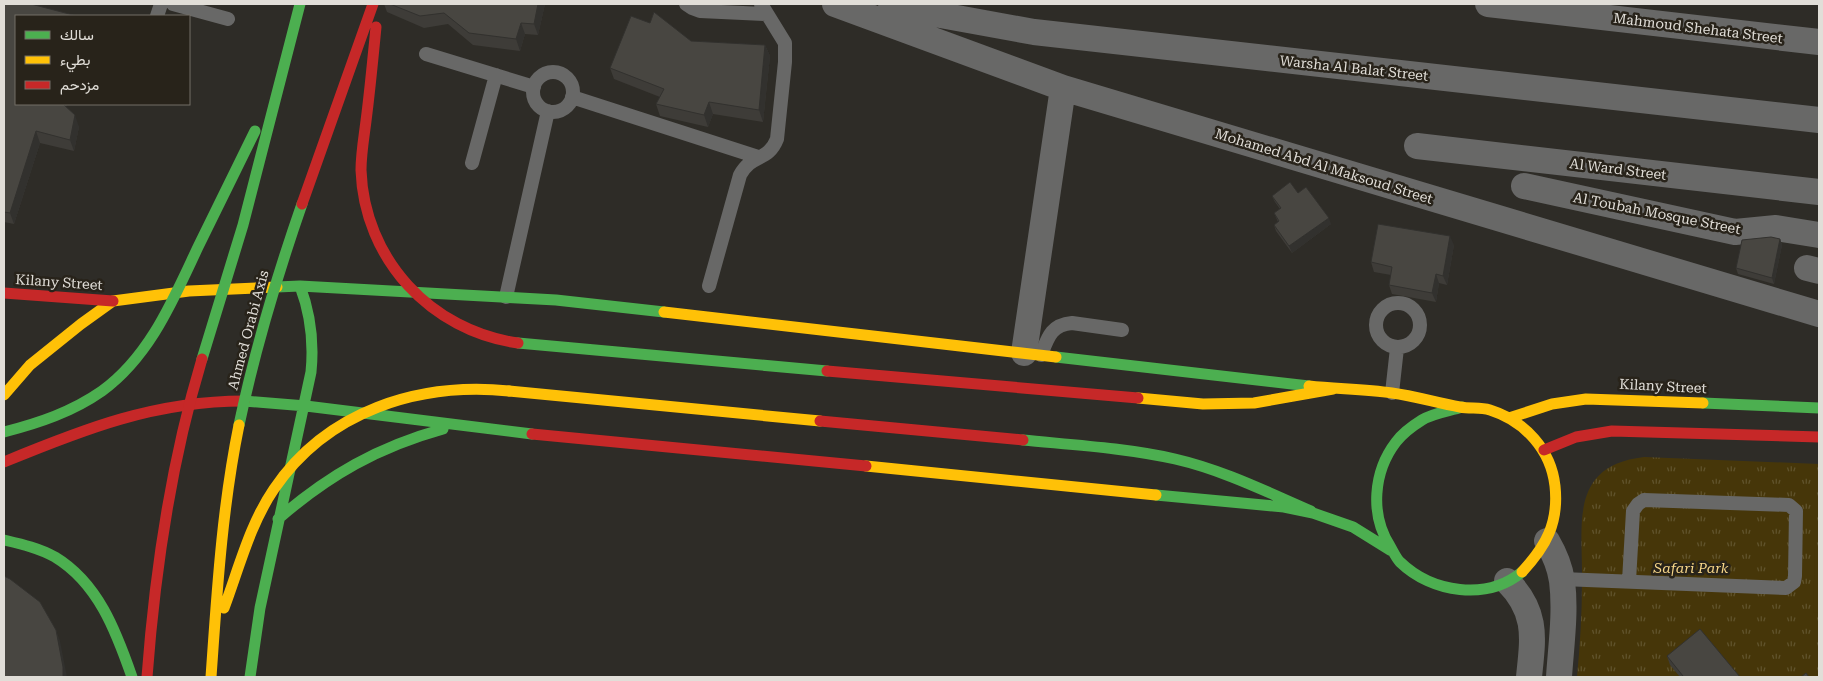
<svg xmlns="http://www.w3.org/2000/svg" width="1823" height="681" viewBox="0 0 1823 681" font-family="'Roboto Serif',Vazirmatn,serif">
<style>
.park{fill:url(#park-tufts)}
.pitch{fill:#463609}
.lines{fill:none;stroke-linecap:round;stroke-linejoin:round}
.lane{stroke:#686867;stroke-width:14}
.street{stroke:#686867;stroke-width:26}
.fast{stroke:#4caf50;stroke-width:11}
.slow{stroke:#ffc107;stroke-width:11}
.jam{stroke:#c62828;stroke-width:11}
.fast-bridge{stroke:#4caf50;stroke-width:11}
.slow-bridge{stroke:#ffc107;stroke-width:11}
.jam-bridge{stroke:#c62828;stroke-width:11}
.wall{fill:#3e3c38}
.shaded-wall{fill:#32312e}
.building{fill:#484641;stroke:#32312e}
.labels{text-anchor:middle;dominant-baseline:central;stroke-width:5;stroke-linejoin:round;paint-order:stroke}
.street-label{font-size:14px;fill:#e1ded8;stroke:#28231a}
.park-label{font-size:14px;font-style:italic;fill:#f8d789;stroke:#28231a}
</style>
<defs>
<pattern id="park-tufts" width="24" height="20" patternUnits="userSpaceOnUse" patternTransform="scale(1.25)"><rect width="24" height="20" fill="#463609"/><path d="M3 7l-1-3M5 7V3M7 7l1-3M15 17l-1-3M17 17v-4M19 17l1-3" fill="none" stroke="#60532c"/></pattern>
</defs>
<rect width="100%" height="100%" fill="#2e2c27"/>
<path class="park" d="M 1644,457 L 1819,464 L 1819,677 L 1577,677 C 1580,645 1582,614 1582,582 C 1583,525 1568,466 1644,457 Z"/>
<path class="pitch" d="M 1815,549 L 1819,549 L 1819,613 L 1813,612 Z"/>
<g class="lines">
<path class="lane" d="M 173,4 L 228,19
M 686,4 L 692,8 L 700,11 L 766,14
M 157,16 L 161,4
M 426,54 L 534,87
M533 92a20 20 0 1 1 40 0a20 20 0 1 1-40 0Z
M 572,97 L 758,157
M 472,163 L 496,75
M 709,286 L 740,175 C 752,153 768,162 777,139 L 785,62 L 785,43 L 761,4
M 506,297 L 548,111
M1376 325a22 22 0 1 1 44 0a22 22 0 1 1-44 0Z
M 1041,355 C 1048,337 1051,325 1072,323 L 1122,330
M 1392,393 L 1397,348
M 1562,579 L 1786,588 L 1794,582 L 1795,576 L 1796,511 L 1789,505 L 1644,500 L 1638,504 L 1633,511 L 1629,581"/>
<path class="street" d="M 835,4 L 1063,88 L 1819,314
M 891,4 L 913,10 L 1034,32 L 1819,120
M 1488,4 L 1819,42
M 1417,146 L 1819,192
M 1524,186 L 1735,232 L 1776,228 L 1819,235
M 1807,268 L 1819,271
M 1024,353 L 1063,88
M 1547,541 C 1554,553 1560,567 1562,581 C 1566,612 1561,646 1559,677
M 1507,581 C 1538,612 1533,638 1529,677"/>
<path class="fast" d="M 277,287 L 300,286 L 556,300 L 664,312
M 518,343 L 827,371
M 1056,357 L 1309,386
M 244,401 L 306,406 L 532,434
M 1703,403 L 1819,408
M 1462,407 C 1450,411 1433,413 1422,420 C 1414,425 1402,434 1396,442 C 1373,472 1370,515 1390,546 C 1393,551 1396,558 1400,562 C 1432,593 1487,601 1522,572
M 1023,440 C 1074,445 1126,448 1175,459 C 1223,470 1267,492 1311,511
M 1156,495 L 1284,507 L 1313,513 L 1353,527 L 1390,550
M 278,519 C 329,475 378,447 443,429
M 4,540 C 21,544 39,548 55,557 C 98,583 116,631 132,677
M 250,677 L 260,608 L 311,372 C 314,342 311,315 300,286"/>
<path class="slow" d="M 664,312 L 1056,357
M 1309,386 C 1336,389 1364,389 1392,393 C 1415,396 1437,403 1460,407 C 1470,409 1480,407 1490,410 C 1525,421 1551,450 1555,486 C 1559,523 1546,546 1522,572
M 509,391 L 820,421
M 4,395 L 30,365 L 81,324 L 113,301 L 189,291 L 277,287
M 1138,398 L 1203,404 L 1254,403 L 1333,389
M 1509,418 L 1552,404 L 1586,399 L 1703,403
M 866,466 L 1156,495"/>
<path class="jam" d="M 4,293 L 113,301
M 827,371 L 1138,398
M 820,421 L 1023,440
M 532,434 L 866,466
M 1544,450 L 1576,437 L 1612,431 L 1819,437
M 4,462 C 84,429 155,401 244,401"/>
<path class="fast-bridge" d="M 202,359 L 243,225 L 300,4
M 239,425 C 255,349 277,276 302,204
M 4,432 C 39,423 72,412 102,391 C 150,356 173,300 198,247 C 217,209 236,170 255,131"/>
<path class="slow-bridge" d="M 224,608 C 239,568 250,524 274,489 C 327,411 418,382 509,391
M 211,677 C 217,592 222,508 239,425"/>
<path class="jam-bridge" d="M 376,27 C 373,58 370,90 366,121 C 364,137 361,154 361,170 C 364,259 431,331 518,343
M 302,204 L 373,4
M 147,677 C 155,570 171,462 202,359"/>
</g>
<path class="wall" d="M 4,4 L 16,16 L 67,104 L 66,107 L 79,127 L 74,151 L 40,143 L 14,224 L 4,222 Z
M 384,4 L 545,4 L 538,35 L 525,34 L 520,51 L 473,45 L 448,24 L 424,28 L 387,12 Z
M 691,41 L 765,45 L 770,56 L 763,122 L 713,114 L 708,127 L 660,116 L 656,104 L 660,97 L 614,79 L 610,68 Z
M 1298,193 L 1331,224 L 1292,253 L 1276,231 L 1274,225 L 1278,222 L 1274,213 L 1280,209 L 1275,202 L 1272,196 Z
M 1780,239 L 1782,245 L 1774,284 L 1738,274 L 1736,268 Z
M 1454,245 L 1447,285 L 1439,283 L 1436,302 L 1392,294 L 1389,285 L 1391,275 L 1374,272 L 1371,262 Z
M 1667,656 L 1740,677 L 1680,677 L 1670,665 Z"/>
<path class="shaded-wall" d="M 538,4 L 545,4 L 538,35 L 534,24 Z
M 521,23 L 525,34 L 520,51 L 516,39 Z
M 765,45 L 770,56 L 763,122 L 759,110 Z
M 709,102 L 713,114 L 708,127 L 704,115 Z
M 75,115 L 79,127 L 74,151 L 70,140 Z
M 36,131 L 40,143 L 14,224 L 10,213 Z
M 1329,218 L 1331,224 L 1292,253 L 1289,246 Z
M 1450,236 L 1454,245 L 1447,285 L 1443,276 Z
M 1780,239 L 1782,245 L 1774,284 L 1772,278 Z
M 1436,274 L 1439,283 L 1436,302 L 1432,293 Z
M 56,630 L 60,641 L 67,677 L 63,677 Z"/>
<path class="building" d="M 4,4 L 31,4 L 77,16 L 16,16 L 16,104 L 63,104 L 75,115 L 70,140 L 36,131 L 10,213 L 4,212 Z
M 390,4 L 538,4 L 534,24 L 521,23 L 516,39 L 469,33 L 444,13 L 420,16 Z
M 654,12 L 691,41 L 765,45 L 759,110 L 709,102 L 704,115 L 656,104 L 664,89 L 610,68 L 631,16 L 650,23 Z
M 1290,182 L 1298,193 L 1306,187 L 1329,218 L 1289,246 L 1274,225 L 1279,221 L 1274,213 L 1281,208 L 1272,196 Z
M 1378,224 L 1450,236 L 1443,276 L 1436,274 L 1432,293 L 1389,285 L 1392,267 L 1371,262 Z
M 1771,237 L 1780,239 L 1772,278 L 1736,268 L 1742,240 Z
M 4,576 L 10,579 L 40,602 L 56,630 L 63,667 L 63,677 L 4,677 Z
M 1700,629 L 1740,677 L 1681,677 L 1683,676 L 1667,656 Z
M 1806,673 L 1809,677 L 1801,677 Z"/>
<g class="labels">
<g class="street-label">
<text transform="translate(1698 28) rotate(7)">Mahmoud Shehata Street</text>
<text transform="translate(1354 68) rotate(6)">Warsha Al Balat Street</text>
<text transform="translate(1324 166) rotate(17)">Mohamed Abd Al Maksoud Street</text>
<text transform="translate(1618 169) rotate(7)">Al Ward Street</text>
<text transform="translate(1657 213) rotate(11)">Al Toubah Mosque Street</text>
<text transform="translate(59 282) rotate(4)">Kilany Street</text>
<text transform="translate(248 330) rotate(-75)">Ahmed Orabi Axis</text>
<text transform="translate(1663 386) rotate(3)">Kilany Street</text>
</g>
<g class="park-label">
<text x="1691" y="568">Safari Park</text>
</g>
</g>
<rect width="1823" height="681" fill="none" stroke="#e1ded8" stroke-width="10"/>
<rect x="15" y="15" width="175" height="90" fill="#28231a" stroke="#726e66"/>
<rect x="25" y="31" width="25" height="8" fill="#4caf50" stroke="#726e66"/>
<text x="60" y="40" font-size="15" fill="#e1ded8">سالك</text>
<rect x="25" y="56" width="25" height="8" fill="#ffc107" stroke="#726e66"/>
<text x="60" y="65" font-size="15" fill="#e1ded8">بطيء</text>
<rect x="25" y="81" width="25" height="8" fill="#c62828" stroke="#726e66"/>
<text x="60" y="90" font-size="15" fill="#e1ded8">مزدحم</text>
</svg>
